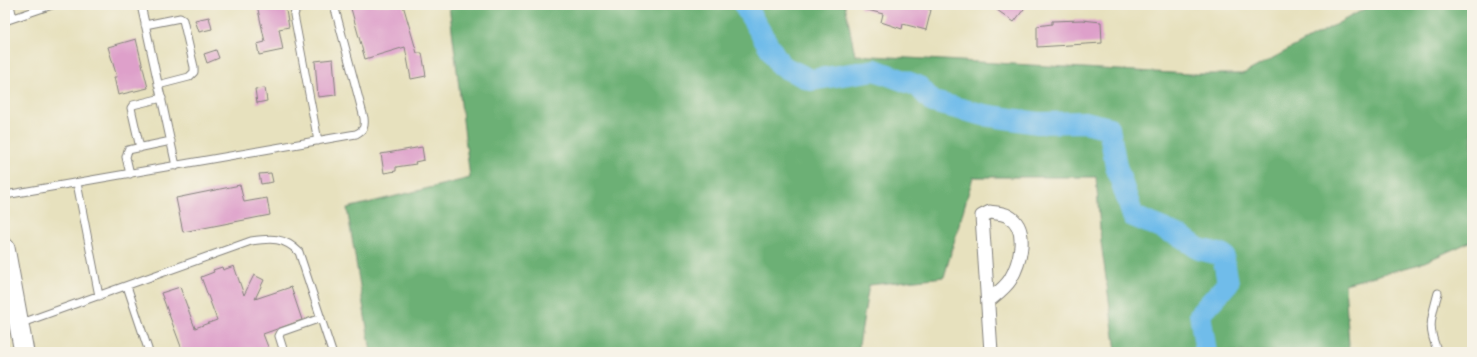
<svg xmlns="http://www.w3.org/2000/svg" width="1477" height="357" viewBox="0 0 1477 357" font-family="Delius,sans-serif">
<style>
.forest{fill:#6cb074;stroke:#476958}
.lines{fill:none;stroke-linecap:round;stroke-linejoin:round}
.river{stroke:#70bcea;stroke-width:22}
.building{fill:#dea0ca}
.lane-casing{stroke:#84827c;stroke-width:9}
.street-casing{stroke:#84827c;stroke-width:15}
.secondary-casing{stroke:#84827c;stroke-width:21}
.lane{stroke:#fff;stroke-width:7}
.street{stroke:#fff;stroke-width:13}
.secondary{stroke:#fff;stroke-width:19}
</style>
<rect width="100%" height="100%" fill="#f7f3e8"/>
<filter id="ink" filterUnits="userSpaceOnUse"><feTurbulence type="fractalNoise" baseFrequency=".025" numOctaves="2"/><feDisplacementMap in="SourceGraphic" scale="8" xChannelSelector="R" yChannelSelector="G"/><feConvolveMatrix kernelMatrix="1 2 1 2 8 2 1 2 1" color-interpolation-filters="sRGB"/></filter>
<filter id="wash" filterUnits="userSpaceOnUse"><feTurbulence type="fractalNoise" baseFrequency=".012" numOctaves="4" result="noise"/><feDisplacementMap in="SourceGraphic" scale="16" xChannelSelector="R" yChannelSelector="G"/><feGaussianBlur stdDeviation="0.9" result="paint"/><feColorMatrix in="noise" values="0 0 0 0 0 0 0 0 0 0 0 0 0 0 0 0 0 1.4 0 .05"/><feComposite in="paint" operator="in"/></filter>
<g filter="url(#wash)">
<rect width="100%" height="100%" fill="#e7e1be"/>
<path class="forest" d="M 449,5 L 845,5 L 855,55 L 1189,74 L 1243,74 L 1372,5 L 1472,5 L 1472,36 L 1467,45 L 1472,76 L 1472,241 L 1420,264 L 1345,284 L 1349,345 L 1348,352 L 1115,352 L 1116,351 L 1101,242 L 1096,177 L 973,177 L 944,277 L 869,285 L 859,345 L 860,352 L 371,352 L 347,208 L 470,178 Z"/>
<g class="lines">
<path class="river" d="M 744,5 L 781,66 L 811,80 L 875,70 L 918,86 L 933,102 L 984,115 L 1038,123 L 1085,122 L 1109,128 L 1116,166 L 1133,216 L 1182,237 L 1199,249 L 1223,255 L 1228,283 L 1200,314 L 1206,352"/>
</g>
<g id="blocks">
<path class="building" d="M 257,5 L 285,5 L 289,27 L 279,29 L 283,50 L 259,55 L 257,44 L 265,42 Z
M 350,5 L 403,5 L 417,53 L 422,53 L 426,76 L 411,79 L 405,47 L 365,59 Z
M 860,5 L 923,5 L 923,7 L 931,10 L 926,30 L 903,24 L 902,29 L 881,22 L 883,14 L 860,8 Z
M 990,5 L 1027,5 L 1014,22 Z
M 209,17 L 212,29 L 199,32 L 195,20 Z
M 1082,20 L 1101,22 L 1102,43 L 1037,47 L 1037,26 L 1052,24 L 1052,21 Z
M 136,39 L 148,88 L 118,95 L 114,77 L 117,77 L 108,47 Z
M 216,50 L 219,58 L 207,63 L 204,54 Z
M 333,59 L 336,95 L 318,97 L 315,61 Z
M 265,88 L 267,101 L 257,103 L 255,89 Z
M 422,147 L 424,160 L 415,162 L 416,164 L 396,167 L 396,171 L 384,173 L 381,154 Z
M 271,173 L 273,182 L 261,184 L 259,174 Z
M 240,185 L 244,202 L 267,198 L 270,215 L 183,232 L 176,198 Z
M 234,266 L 244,295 L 254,275 L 264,280 L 255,299 L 291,287 L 302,320 L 263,334 L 270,352 L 183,352 L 161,293 L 180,287 L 195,328 L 217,320 L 201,277 L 214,272 L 213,270 L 222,267 L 223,270 Z"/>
</g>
</g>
<g filter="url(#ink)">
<use href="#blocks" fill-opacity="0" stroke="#84827c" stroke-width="1"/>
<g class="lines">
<g class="lane-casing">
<path id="lane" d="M 10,5 L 13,18
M 141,5 L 176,166
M 311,5 L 296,9 L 294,15 L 318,141
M 5,21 L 52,5
M 145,25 L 180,18 L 183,20 L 194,67 L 194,72 L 189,77 L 158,85
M 140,148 L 131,108 L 133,105 L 162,98
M 130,174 L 126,157 L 128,150 L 171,141
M 77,183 L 99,296
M 5,195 L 356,134 C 364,130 365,127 364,118 L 334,5
M 127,286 L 149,352
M 19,324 L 251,241 C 271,238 284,237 299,252 L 332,352
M 284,352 L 279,336 L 281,332 L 321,318
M 1438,352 C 1427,327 1431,319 1438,293"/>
</g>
<g class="street-casing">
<path id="street" d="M 988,301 C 995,295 1005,288 1010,280 C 1020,263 1030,228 1008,216 C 1003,213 995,213 990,212 L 982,216 L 991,352"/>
</g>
<g class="secondary-casing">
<path id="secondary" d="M 5,248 L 24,352"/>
</g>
<use href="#lane" class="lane"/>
<use href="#street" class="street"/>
<use href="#secondary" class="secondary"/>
</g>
</g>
<rect width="1477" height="357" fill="none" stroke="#f7f3e8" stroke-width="20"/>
</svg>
